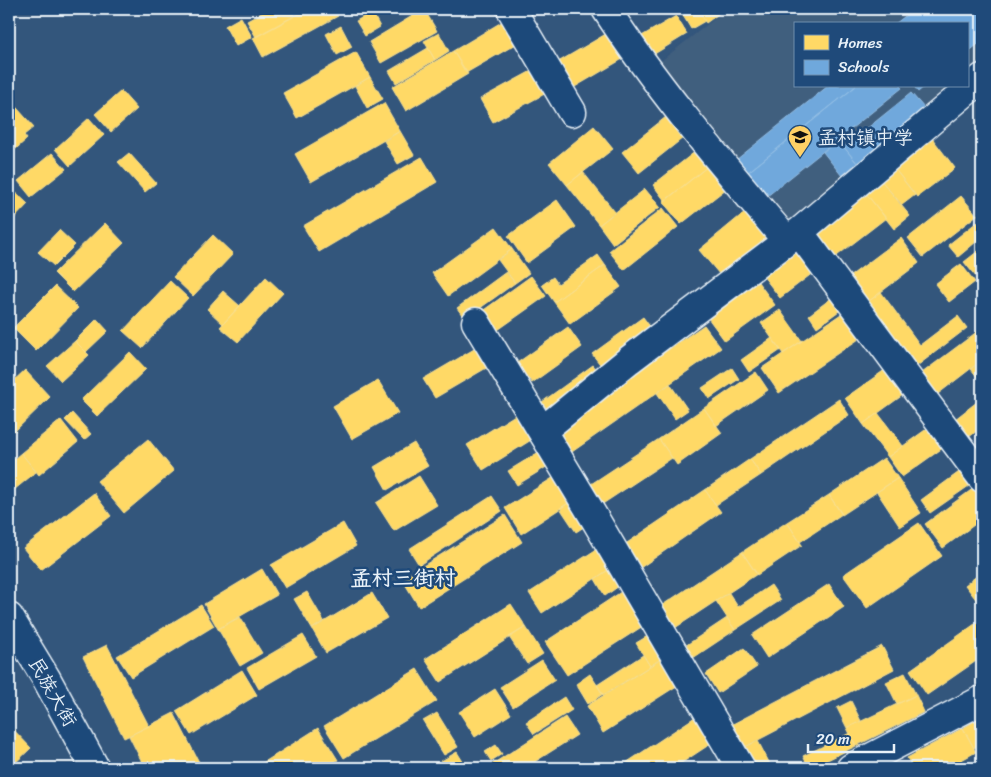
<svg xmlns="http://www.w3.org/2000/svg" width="991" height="777" viewBox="0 0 991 777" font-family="Sriracha,'LXGW WenKai TC',sans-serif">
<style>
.built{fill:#415e7e}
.homes{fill:#ffd966;stroke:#f8e092}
.schools{fill:#6fa8dc;stroke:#93bee4}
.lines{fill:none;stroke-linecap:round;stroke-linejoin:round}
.minor-casing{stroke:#e8f1f8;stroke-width:31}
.major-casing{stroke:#e8f1f8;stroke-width:31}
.minor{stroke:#1f4a7a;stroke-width:28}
.major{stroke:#1f4a7a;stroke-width:28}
.labels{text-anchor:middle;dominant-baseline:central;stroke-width:5;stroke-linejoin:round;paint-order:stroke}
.poi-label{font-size:19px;fill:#e8f1f8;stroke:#1f4a7a;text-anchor:start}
.street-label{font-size:19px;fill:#e8f1f8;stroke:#1f4a7a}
.quarter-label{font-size:21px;font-weight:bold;fill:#e8f1f8;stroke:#1f4a7a}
</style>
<rect width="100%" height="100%" fill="#33567c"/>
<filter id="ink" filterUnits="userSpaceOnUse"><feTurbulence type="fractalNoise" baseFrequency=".02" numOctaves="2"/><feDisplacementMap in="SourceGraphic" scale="10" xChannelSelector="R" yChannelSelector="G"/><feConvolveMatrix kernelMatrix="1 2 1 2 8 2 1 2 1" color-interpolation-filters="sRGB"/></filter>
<g filter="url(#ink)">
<path class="built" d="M 727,9 L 982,9 L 982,64 L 967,77 L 967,24 L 795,24 L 795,86 L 956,86 L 785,229 L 657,64 Z"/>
<path class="homes" d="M 269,9 L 291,9 L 295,16 L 256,37 L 247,21 Z
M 307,9 L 334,9 L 338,16 L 263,57 L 253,38 Z
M 349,9 L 363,9 L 353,15 Z
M 424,9 L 437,31 L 381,63 L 369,42 Z
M 523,9 L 541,9 L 527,16 Z
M 679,9 L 698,9 L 705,21 L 691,29 Z
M 698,9 L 725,9 L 706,23 Z
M 372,12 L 380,27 L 365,36 L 356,21 Z
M 676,16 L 687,34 L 651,56 L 640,37 Z
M 241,17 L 252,37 L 236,46 L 225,26 Z
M 505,20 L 518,43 L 466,73 L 453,51 Z
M 341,26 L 352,47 L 337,55 L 326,34 Z
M 611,31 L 626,57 L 568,91 L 553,65 Z
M 439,33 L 449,51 L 435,60 L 424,41 Z
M 428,48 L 435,60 L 396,83 L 389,71 Z
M 453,51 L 468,74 L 406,111 L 392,87 Z
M 356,52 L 370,77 L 297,118 L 283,93 Z
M 537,68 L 550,91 L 493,122 L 480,99 Z
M 370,77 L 383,99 L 367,108 L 355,86 Z
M 121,91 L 137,109 L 111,132 L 95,114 Z
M 9,99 L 34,127 L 24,135 L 27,139 L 9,155 Z
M 384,103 L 400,131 L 311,182 L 295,154 Z
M 671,113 L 688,134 L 639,173 L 622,152 Z
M 89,118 L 104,135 L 70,166 L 55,149 Z
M 594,126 L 613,149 L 567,185 L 549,163 Z
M 400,131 L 414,155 L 398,164 L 384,141 Z
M 932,138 L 955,168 L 917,197 L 894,168 Z
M 701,147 L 713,162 L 665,201 L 653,185 Z
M 52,153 L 66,169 L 31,197 L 18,181 Z
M 129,153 L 156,183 L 145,192 L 118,162 Z
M 422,157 L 437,182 L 319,252 L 303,226 Z
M 713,162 L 731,185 L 681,224 L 663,202 Z
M 894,168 L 915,195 L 902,205 L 880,179 Z
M 583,172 L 615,212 L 599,225 L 567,185 Z
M 880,179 L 910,216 L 894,229 L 864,191 Z
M 11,188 L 28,204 L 9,224 L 9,190 Z
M 645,189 L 660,207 L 613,244 L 599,225 Z
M 864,191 L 886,218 L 829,262 L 808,235 Z
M 961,196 L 977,215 L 923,257 L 908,238 Z
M 557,200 L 576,227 L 527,263 L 508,236 Z
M 751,207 L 773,233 L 720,275 L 699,250 Z
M 663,208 L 678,227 L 624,270 L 609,251 Z
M 977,222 L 982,229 L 982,237 L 958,257 L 948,245 Z
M 105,223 L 124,243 L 73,292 L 54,273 Z
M 496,227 L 512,249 L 448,296 L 432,273 Z
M 59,230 L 75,245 L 54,266 L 38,252 Z
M 213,235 L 233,254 L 193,296 L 173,277 Z
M 901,238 L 919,263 L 864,305 L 845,280 Z
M 801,247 L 818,269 L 780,298 L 763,276 Z
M 982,248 L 982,273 L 977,278 L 964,262 Z
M 512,249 L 529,273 L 515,283 L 498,260 Z
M 598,255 L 605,265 L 554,302 L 542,285 L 553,277 L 558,284 Z
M 961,264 L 975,282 L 949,302 L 935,284 Z
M 605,265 L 621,287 L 570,324 L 554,302 Z
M 506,272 L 515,283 L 465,319 L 457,308 Z
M 531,276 L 546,296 L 495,332 L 481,312 Z
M 266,277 L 283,293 L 238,342 L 220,327 Z
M 170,281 L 188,298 L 142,348 L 123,331 Z
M 758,282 L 775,305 L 725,341 L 708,318 Z
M 55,286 L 78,308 L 36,351 L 13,328 Z
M 223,291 L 240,306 L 223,324 L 207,309 Z
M 881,292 L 920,345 L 958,316 L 967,328 L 913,369 L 864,305 Z
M 837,294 L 846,306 L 817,327 L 809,315 Z
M 780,310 L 802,341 L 783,354 L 761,323 Z
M 844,312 L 862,337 L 779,393 L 762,368 Z
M 643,317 L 654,332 L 603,368 L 592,354 Z
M 97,319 L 108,331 L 86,352 L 75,341 Z
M 704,325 L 721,348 L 569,454 L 553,430 Z
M 568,327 L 582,347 L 532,383 L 517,363 Z
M 982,327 L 982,345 L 974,334 Z
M 974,334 L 982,345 L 982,360 L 934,397 L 918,376 Z
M 772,338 L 781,350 L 749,372 L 741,360 Z
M 75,341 L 89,355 L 61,381 L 47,366 Z
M 476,348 L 488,367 L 435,398 L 423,379 Z
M 130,352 L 146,369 L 97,416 L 81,400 Z
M 982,360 L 982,383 L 971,369 Z
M 593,365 L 602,376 L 551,414 L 542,402 Z
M 889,367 L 907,392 L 863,424 L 845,398 Z
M 732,368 L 739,379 L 709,399 L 702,388 Z
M 25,370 L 50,397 L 15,431 L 9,424 L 9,385 Z
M 756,372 L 768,390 L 716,426 L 704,408 Z
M 378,380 L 398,413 L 352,439 L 333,406 Z
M 670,384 L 688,410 L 675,419 L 657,393 Z
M 982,398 L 982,427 L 964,441 L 950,423 Z
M 839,399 L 849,415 L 761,475 L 750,459 Z
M 704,408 L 722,433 L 677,465 L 659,439 Z
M 520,412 L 536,437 L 483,470 L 467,445 Z
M 72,413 L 91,434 L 84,440 L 65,420 Z
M 878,413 L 903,446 L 888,457 L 863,424 Z
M 61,420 L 78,442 L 39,475 L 21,453 Z
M 932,425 L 947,445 L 902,477 L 888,457 Z
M 148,439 L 174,471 L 124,513 L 97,481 Z
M 659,439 L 672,458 L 601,505 L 588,486 Z
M 414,443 L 428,466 L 387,490 L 374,467 Z
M 539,452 L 548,466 L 517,485 L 508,471 Z
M 21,453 L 36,472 L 9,494 L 9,463 Z
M 884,458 L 898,478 L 842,515 L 829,495 Z
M 750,459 L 761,475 L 716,505 L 705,490 Z
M 966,467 L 976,481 L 930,513 L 921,500 Z
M 559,474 L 575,499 L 521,534 L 505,508 Z
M 419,476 L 437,505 L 394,531 L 376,503 Z
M 898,478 L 921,513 L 900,527 L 877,492 Z
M 978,485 L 982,490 L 982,519 L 943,548 L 925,524 Z
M 705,490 L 721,512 L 640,568 L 624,545 Z
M 94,493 L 111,516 L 41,570 L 23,548 Z
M 829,495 L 842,514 L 800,542 L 787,522 Z
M 492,496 L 502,511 L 419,565 L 409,549 Z
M 575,499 L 590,523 L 576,532 L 560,508 Z
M 505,515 L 522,542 L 419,607 L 402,579 Z
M 787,522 L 802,545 L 757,575 L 742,552 Z
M 343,523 L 356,546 L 285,588 L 271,565 Z
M 919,523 L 942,556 L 867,608 L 843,575 Z
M 600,547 L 613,567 L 542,613 L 529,593 Z
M 742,552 L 757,574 L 675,628 L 661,606 Z
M 262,569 L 277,595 L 218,629 L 204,604 Z
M 608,570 L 619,586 L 605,596 L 595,579 Z
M 982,572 L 982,599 L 978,602 L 965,585 Z
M 829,584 L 844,607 L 767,658 L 752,635 Z
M 771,585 L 781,600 L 735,630 L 716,601 L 729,593 L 738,607 Z
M 307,592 L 324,621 L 312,629 L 294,599 Z
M 621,592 L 643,626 L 567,675 L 545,642 Z
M 372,593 L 387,618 L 326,653 L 312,629 Z
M 511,604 L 526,627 L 440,682 L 425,659 Z
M 201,605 L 214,626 L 131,677 L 117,656 Z
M 240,617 L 262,653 L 240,666 L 218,629 Z
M 727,618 L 735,630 L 690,660 L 682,648 Z
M 982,619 L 982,657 L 927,695 L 910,670 Z
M 526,627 L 543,654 L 527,664 L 509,637 Z
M 651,634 L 665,656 L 650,666 L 636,643 Z
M 303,635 L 316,656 L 259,689 L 247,668 Z
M 107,645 L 149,726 L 124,738 L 83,657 Z
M 882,646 L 894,669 L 741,749 L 729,726 Z
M 744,648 L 757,667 L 718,693 L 706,674 Z
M 643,655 L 650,666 L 603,695 L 597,685 Z
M 666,656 L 683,682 L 603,733 L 587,706 Z
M 542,660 L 555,680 L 513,707 L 500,687 Z
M 417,669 L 437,701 L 344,758 L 324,726 Z
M 242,670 L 257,695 L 191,735 L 176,711 Z
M 905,673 L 916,695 L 897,704 L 886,682 Z
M 590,674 L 603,694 L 588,704 L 576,684 Z
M 495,689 L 511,714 L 475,737 L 459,712 Z
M 916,695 L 924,712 L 856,746 L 847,728 Z
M 564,697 L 572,710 L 534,734 L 526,722 Z
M 851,701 L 861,721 L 847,728 L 837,708 Z
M 704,711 L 721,737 L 674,768 L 625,768 L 623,765 Z
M 174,713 L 202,768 L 145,768 L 129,736 Z
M 437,713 L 458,747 L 444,755 L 423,721 Z
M 565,717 L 577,735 L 525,768 L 493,768 L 491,765 Z
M 982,717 L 982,744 L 974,748 L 963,728 Z
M 10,726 L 31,748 L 10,768 L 9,768 Z
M 318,728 L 338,760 L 325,768 L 255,768 Z
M 963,728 L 976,752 L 947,768 L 913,768 L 907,758 Z
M 850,733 L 856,746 L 811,768 L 809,768 L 803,756 Z
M 758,741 L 772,768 L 751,768 L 741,749 Z
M 496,745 L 502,754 L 491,761 L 485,752 Z
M 457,752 L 467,768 L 429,768 Z
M 43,763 L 46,768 L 33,768 Z"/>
<path class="schools" d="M 914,9 L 982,9 L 982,41 L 967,53 L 967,24 L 895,24 Z
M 828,86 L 856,86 L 747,173 L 736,160 Z
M 856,86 L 900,86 L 902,88 L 766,197 L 747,173 Z
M 914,86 L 925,86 L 918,92 Z
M 911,93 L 925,109 L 857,163 L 844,147 Z
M 838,140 L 857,163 L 842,176 L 823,152 Z"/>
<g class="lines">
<g class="minor-casing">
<path id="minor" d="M 511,9 L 572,112
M 606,9 C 659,91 724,166 787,241
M 799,232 L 982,478
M 476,322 L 595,519 L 741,768
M 542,431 L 629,360 L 799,232 L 982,78
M 851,768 L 982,700"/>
</g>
<g class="major-casing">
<path id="major" d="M 9,617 L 46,678 L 95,768"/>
</g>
<use href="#minor" class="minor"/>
<use href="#major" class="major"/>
</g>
</g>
<defs>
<g id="school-pin" transform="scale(1.25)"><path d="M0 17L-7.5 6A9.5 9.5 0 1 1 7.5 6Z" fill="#ffd166" stroke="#1f4a7a"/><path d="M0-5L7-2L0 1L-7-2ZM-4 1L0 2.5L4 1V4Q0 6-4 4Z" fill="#111"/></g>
</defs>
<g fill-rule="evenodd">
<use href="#school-pin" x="800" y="137"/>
</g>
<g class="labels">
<g class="poi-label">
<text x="818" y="137">孟村镇中学</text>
</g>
<g class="street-label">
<text transform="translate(53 692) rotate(60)">民族大街</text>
</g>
<g class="quarter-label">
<text x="403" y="578">孟村三街村</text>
</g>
</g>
<rect width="991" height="777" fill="none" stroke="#1f4a7a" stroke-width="30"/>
<rect x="15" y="15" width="961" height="747" fill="none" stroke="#e8f1f8" stroke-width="2" filter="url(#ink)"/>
<rect x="794" y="22" width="175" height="65" fill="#1f4a7a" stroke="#6f8dac"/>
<rect x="804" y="35" width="25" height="15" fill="#ffd966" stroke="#6f8dac"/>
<text x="838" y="48" font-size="15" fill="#e8f1f8">Homes</text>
<rect x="804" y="60" width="25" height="15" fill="#6fa8dc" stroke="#6f8dac"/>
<text x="838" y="72" font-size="15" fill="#e8f1f8">Schools</text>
<path d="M808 744v8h86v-8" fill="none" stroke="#e8f1f8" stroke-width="2.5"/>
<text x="816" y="744" font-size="15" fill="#e8f1f8" stroke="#1f4a7a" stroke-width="4" paint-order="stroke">20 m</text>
</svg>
